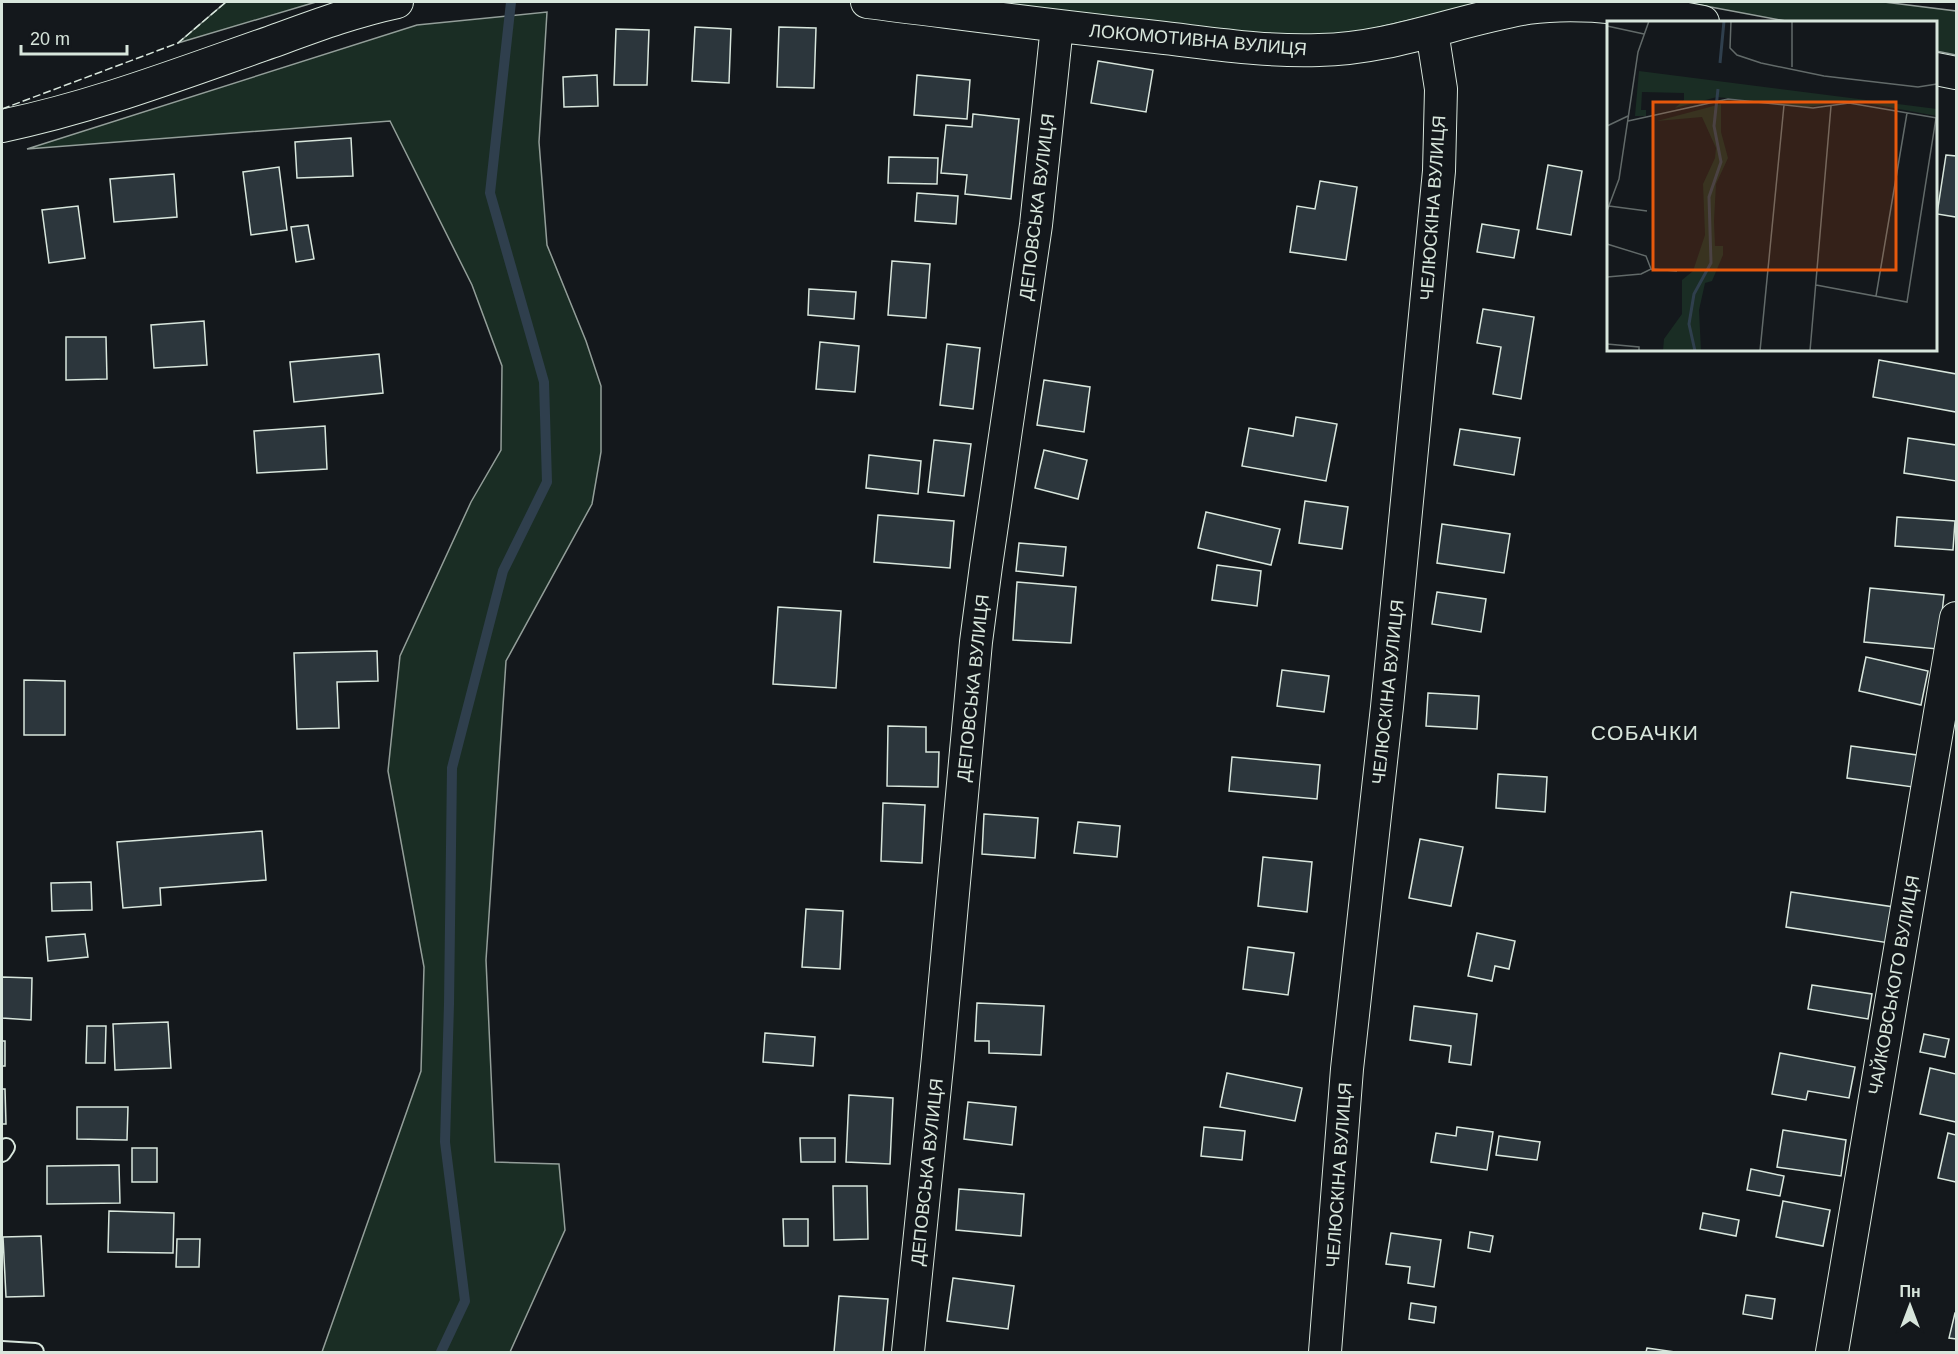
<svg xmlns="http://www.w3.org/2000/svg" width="1958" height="1354" viewBox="0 0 1958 1354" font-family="Helvetica,sans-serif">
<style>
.green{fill:#1a2d24;stroke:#939e99;stroke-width:1.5}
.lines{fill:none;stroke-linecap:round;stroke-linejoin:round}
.stream{stroke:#2f3f4d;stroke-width:10}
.building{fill:#2c363c;stroke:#d8e6dc;stroke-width:1.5}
.lane-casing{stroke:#d8e6dc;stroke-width:20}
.street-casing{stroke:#d8e6dc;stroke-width:34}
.lane{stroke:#14181c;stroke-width:16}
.street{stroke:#14181c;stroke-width:32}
.fence{stroke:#d8e6dc;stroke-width:1.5;stroke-dasharray:8 3;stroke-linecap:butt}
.labels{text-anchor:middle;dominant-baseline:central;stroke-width:4.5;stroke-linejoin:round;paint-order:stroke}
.street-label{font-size:18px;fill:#d8e6dc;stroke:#14181c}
.quarter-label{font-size:21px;letter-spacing:1.5px;fill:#d8e6dc;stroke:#14181c}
.inset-river{fill:none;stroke:#2f3f4d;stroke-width:3}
.inset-road{fill:none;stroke:#626a69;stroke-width:1.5}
.view{fill:#e8590c;fill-opacity:0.15;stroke:#e8590c;stroke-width:3}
.inset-edge{fill:none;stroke:#d8e6dc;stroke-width:3}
</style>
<rect width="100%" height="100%" fill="#14181c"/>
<path class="green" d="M 226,2 L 316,2 L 178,43 Z
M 994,2 L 1488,2 L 1341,36 L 1248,36 Z
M 1684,2 L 1884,2 L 1956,11 L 1956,55 L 1936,51 L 1936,22 L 1791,22 Z
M 547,12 L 539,142 L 547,245 L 586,341 L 601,386 L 601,452 L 592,504 L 506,661 L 486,960 L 495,1162 L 559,1164 L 565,1230 L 510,1352 L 322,1352 L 421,1071 L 424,967 L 388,771 L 400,656 L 471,502 L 501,450 L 502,366 L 472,285 L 390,121 L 27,149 L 417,25 Z"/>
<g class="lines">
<path class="stream" d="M 441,1352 L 465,1301 L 445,1142 L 449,1004 L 452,768 L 503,571 L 547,482 L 544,382 L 490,193 L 511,2"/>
</g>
<path class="building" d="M 695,27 L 731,29 L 729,83 L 692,81 Z
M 779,27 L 816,28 L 814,88 L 777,87 Z
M 616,29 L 649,30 L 647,85 L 614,85 Z
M 1098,61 L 1153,70 L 1146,112 L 1091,103 Z
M 597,75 L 598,106 L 564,107 L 563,77 Z
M 917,75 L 970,80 L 967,119 L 914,115 Z
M 973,114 L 1019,119 L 1011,199 L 965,194 L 967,175 L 941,173 L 946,125 L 972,127 Z
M 351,138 L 353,176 L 297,178 L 295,142 Z
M 1946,155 L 1956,156 L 1956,217 L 1937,214 Z
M 889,157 L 938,158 L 937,184 L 888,183 Z
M 1548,165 L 1582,171 L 1571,235 L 1537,229 Z
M 279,167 L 287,230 L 251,235 L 243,172 Z
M 174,174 L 177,217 L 114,222 L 110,179 Z
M 1320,181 L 1357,187 L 1346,260 L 1290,252 L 1297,206 L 1315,209 Z
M 917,193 L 958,196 L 956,224 L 915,221 Z
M 78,206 L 85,258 L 49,263 L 42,210 Z
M 1482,224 L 1519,230 L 1514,258 L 1477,252 Z
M 308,225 L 314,259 L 296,262 L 291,227 Z
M 892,261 L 930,264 L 926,318 L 888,315 Z
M 809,289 L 856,292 L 854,319 L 808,315 Z
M 1483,309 L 1534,317 L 1521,399 L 1493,394 L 1501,347 L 1477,343 Z
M 204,321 L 207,365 L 154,368 L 151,325 Z
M 66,337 L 106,337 L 107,379 L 66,380 Z
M 820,342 L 859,346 L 855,392 L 816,389 Z
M 947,344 L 980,348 L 973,409 L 940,405 Z
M 379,354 L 383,393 L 294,402 L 290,362 Z
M 1879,360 L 1956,374 L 1956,412 L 1873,397 Z
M 1044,380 L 1090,387 L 1084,432 L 1037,425 Z
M 1296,417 L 1337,424 L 1326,481 L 1242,466 L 1249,428 L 1293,436 Z
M 325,426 L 327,469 L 257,473 L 254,431 Z
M 1460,429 L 1520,438 L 1514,475 L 1454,465 Z
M 1908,438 L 1956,445 L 1956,481 L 1904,473 Z
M 934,440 L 971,444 L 964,496 L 928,492 Z
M 1044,450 L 1087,460 L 1078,499 L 1035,488 Z
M 869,455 L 921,461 L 918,494 L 866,488 Z
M 1305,501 L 1348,507 L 1342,549 L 1299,543 Z
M 1206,512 L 1280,529 L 1271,565 L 1198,548 Z
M 878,515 L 954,521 L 950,568 L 874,562 Z
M 1897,517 L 1955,521 L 1953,550 L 1895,546 Z
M 1442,524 L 1510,534 L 1504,573 L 1437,563 Z
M 1019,543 L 1066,547 L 1063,576 L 1016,571 Z
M 1217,565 L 1261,571 L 1257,606 L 1212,600 Z
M 1017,582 L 1076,587 L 1071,643 L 1013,640 Z
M 1870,588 L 1944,595 L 1938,649 L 1864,642 Z
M 1437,592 L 1486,599 L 1481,632 L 1432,624 Z
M 778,607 L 841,611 L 836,688 L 773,684 Z
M 377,651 L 378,681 L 337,682 L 339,728 L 297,729 L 294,653 Z
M 1866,657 L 1928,671 L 1921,705 L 1859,691 Z
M 1282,670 L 1329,676 L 1324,712 L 1277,706 Z
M 24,680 L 65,681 L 65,735 L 24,735 Z
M 1428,693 L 1479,696 L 1477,729 L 1426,726 Z
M 888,726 L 926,727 L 926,752 L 939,752 L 938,787 L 887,786 Z
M 1851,746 L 1917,755 L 1913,787 L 1847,778 Z
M 1232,757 L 1320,765 L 1317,799 L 1229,791 Z
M 1498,774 L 1547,777 L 1545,812 L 1496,808 Z
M 883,803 L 925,805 L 922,863 L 881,861 Z
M 984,814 L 1038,818 L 1035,858 L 982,854 Z
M 1078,822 L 1120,826 L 1117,857 L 1074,853 Z
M 262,831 L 266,880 L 160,888 L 161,905 L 123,908 L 117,842 Z
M 1420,839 L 1463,847 L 1451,906 L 1409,898 Z
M 1263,857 L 1312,862 L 1307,912 L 1258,906 Z
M 91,882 L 92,910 L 52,911 L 51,883 Z
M 1791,892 L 1894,907 L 1889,943 L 1786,927 Z
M 806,909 L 843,911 L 840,969 L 802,967 Z
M 1477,933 L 1515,941 L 1509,969 L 1495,966 L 1492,981 L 1468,976 Z
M 85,934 L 88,957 L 48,961 L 46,937 Z
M 1248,947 L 1294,953 L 1288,995 L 1243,989 Z
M 2,977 L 32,978 L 31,1020 L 2,1018 Z
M 1812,985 L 1872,994 L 1868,1019 L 1808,1009 Z
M 977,1003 L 1044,1006 L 1041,1055 L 989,1053 L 989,1041 L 975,1041 Z
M 1414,1006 L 1477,1014 L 1471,1065 L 1449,1062 L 1451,1046 L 1410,1040 Z
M 168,1022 L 171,1068 L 115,1070 L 113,1024 Z
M 87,1026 L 106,1026 L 105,1063 L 86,1063 Z
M 765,1033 L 815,1037 L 813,1066 L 763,1062 Z
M 1924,1034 L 1949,1039 L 1945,1057 L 1920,1052 Z
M 2,1041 L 5,1041 L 5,1066 L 2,1066 Z
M 1780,1053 L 1855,1067 L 1849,1098 L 1808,1091 L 1806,1100 L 1772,1094 Z
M 1930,1068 L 1956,1074 L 1956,1122 L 1920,1114 Z
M 1227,1073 L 1302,1088 L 1295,1121 L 1220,1107 Z
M 2,1089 L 5,1089 L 6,1124 L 2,1124 Z
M 849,1095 L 893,1098 L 890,1164 L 846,1162 Z
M 968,1102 L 1016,1107 L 1012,1145 L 964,1139 Z
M 77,1107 L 128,1107 L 127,1140 L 77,1139 Z
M 1204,1127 L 1245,1131 L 1242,1160 L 1201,1156 Z
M 1457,1127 L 1493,1132 L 1487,1170 L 1431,1162 L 1436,1133 L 1456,1136 Z
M 1783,1130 L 1846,1140 L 1841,1176 L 1777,1167 Z
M 1948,1133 L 1956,1135 L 1956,1182 L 1938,1178 Z
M 1499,1136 L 1540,1142 L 1537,1160 L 1496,1155 Z
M 800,1138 L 835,1138 L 835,1162 L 801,1162 Z
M 132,1148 L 157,1148 L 157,1182 L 132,1182 Z
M 119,1165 L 120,1203 L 47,1204 L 47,1166 Z
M 1751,1169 L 1784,1176 L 1780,1196 L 1747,1190 Z
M 833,1186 L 867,1186 L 868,1239 L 834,1240 Z
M 959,1189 L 1024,1194 L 1021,1236 L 956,1230 Z
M 1783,1201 L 1830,1210 L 1823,1246 L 1776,1237 Z
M 109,1211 L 174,1213 L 173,1253 L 108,1252 Z
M 1703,1213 L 1739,1220 L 1736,1236 L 1700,1229 Z
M 783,1219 L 808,1219 L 808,1246 L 784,1246 Z
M 1470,1232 L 1493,1236 L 1490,1252 L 1468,1248 Z
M 1391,1233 L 1441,1240 L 1434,1287 L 1408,1283 L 1410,1267 L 1386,1264 Z
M 41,1236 L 44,1296 L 6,1297 L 3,1237 Z
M 177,1239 L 200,1239 L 199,1267 L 176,1267 Z
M 953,1278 L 1014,1286 L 1008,1329 L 947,1321 Z
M 1746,1295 L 1775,1299 L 1772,1319 L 1743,1314 Z
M 839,1296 L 888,1299 L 883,1352 L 834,1352 Z
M 1411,1303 L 1436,1307 L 1434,1323 L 1409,1319 Z
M 1955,1313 L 1956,1313 L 1956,1339 L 1949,1338 Z
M 1647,1348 L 1675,1352 L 1646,1352 Z"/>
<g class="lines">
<g class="lane-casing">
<path id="lane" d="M 2,1153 L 6,1147
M 2,1350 L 35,1352"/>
</g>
<g class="street-casing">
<path id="street" d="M 867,2 C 964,14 1060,27 1156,37 C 1210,43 1265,52 1319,50 C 1391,49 1457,20 1528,8 C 1587,0 1646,11 1703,22
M 1936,69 L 1956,73
M 2,126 C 94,107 182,73 271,42 C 312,27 354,11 397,2
M 908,1352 L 938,1057 L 976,642 L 986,566 L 1036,225 L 1057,26
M 1325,1352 L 1347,1069 L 1387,707 L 1439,171 L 1441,89 L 1432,31
M 1832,1352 L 1956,618"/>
</g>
<use href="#lane" class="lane"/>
<use href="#street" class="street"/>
<path class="fence" d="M 2,109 L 178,43 L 226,2"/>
</g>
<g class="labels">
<g class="street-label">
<text transform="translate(1198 40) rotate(5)">ЛОКОМОТИВНА ВУЛИЦЯ</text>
<text transform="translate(1037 207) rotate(-83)">ДЕПОВСЬКА ВУЛИЦЯ</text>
<text transform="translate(1433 208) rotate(-86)">ЧЕЛЮСКІНА ВУЛИЦЯ</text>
<text transform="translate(973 688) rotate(-84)">ДЕПОВСЬКА ВУЛИЦЯ</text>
<text transform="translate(1388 692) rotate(-84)">ЧЕЛЮСКІНА ВУЛИЦЯ</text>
<text transform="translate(1894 985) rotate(-80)">ЧАЙКОВСЬКОГО ВУЛИЦЯ</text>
<text transform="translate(927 1172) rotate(-84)">ДЕПОВСЬКА ВУЛИЦЯ</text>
<text transform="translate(1339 1175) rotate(-86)">ЧЕЛЮСКІНА ВУЛИЦЯ</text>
</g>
<g class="quarter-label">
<text x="1645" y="732">СОБАЧКИ</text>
</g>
</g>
<g transform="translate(1607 21)">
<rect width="330" height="330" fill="#14181c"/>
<path d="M 32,50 L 330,88 L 330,95 L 243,79 L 201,86 L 110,76 L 68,87 L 77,79 L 77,72 L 35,71 L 34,89 L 39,89 L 39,95 L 28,95 ZM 114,83 L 114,111 L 121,137 L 109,163 L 107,200 L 108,225 L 116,225 L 116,234 L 105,260 L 98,262 L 92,289 L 94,330 L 56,330 L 57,318 L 75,293 L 75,259 L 86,250 L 98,214 L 96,163 L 108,137 L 109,127 L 95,96 L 50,100 Z" fill="#1a2d24"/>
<path class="inset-river" d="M 113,42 L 117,0M 88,330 L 82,303 L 87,273 L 104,242 L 102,176 L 114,141 L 107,105 L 111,68"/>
<path class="inset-road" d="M 124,0 L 123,27 L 130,34 L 154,42 L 217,55 L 311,66 L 330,63M 185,0 L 185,46M 0,5 L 37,13M 21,100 L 121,78 L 206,87 L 242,82 L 330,97M 0,105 L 21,95M 2,185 L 40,190M 0,190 L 12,158 L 31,31 L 42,0M 0,223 L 39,235 L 44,248M 0,256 L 34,253 L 44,248 L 70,250M 209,264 L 300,281 L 329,97M 269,275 L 300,92M 0,323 L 32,326 L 32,330M 153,330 L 177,84M 203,330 L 224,85"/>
<path class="view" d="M 46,81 L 289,81 L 289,249 L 46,249 Z"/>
<rect width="330" height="330" class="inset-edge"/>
</g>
<rect width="1958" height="1354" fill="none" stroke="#d8e6dc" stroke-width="6"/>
<g transform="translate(1910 1306)" stroke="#14181c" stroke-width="4.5" paint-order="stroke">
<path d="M0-4.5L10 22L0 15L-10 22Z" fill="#d8e6dc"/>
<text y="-9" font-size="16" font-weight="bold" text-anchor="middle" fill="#d8e6dc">Пн</text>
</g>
<path d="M21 45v9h106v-9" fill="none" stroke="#d8e6dc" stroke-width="3"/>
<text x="30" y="45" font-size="18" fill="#d8e6dc" stroke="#14181c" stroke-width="4.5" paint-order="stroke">20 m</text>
</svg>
